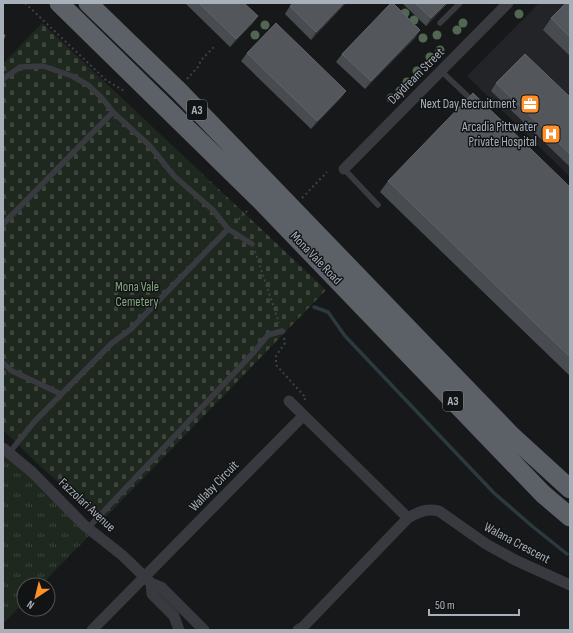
<svg xmlns="http://www.w3.org/2000/svg" width="573" height="633" viewBox="0 0 573 633" font-family="'Sofia Sans Condensed',sans-serif">
<style>
.built{fill:#232427}
.cemetery{fill:url(#cemetery-stones)}
.park{fill:url(#park-tufts)}
.lines{fill:none;stroke-linecap:round;stroke-linejoin:round}
.stream{stroke:#2c3a3f;stroke-width:3.5}
.path{stroke:#3e4246;stroke-width:2;stroke-dasharray:2 3;stroke-linecap:butt}
.service{stroke:#383a3f;stroke-width:5.5}
.minor{stroke:#383a3f;stroke-width:11}
.trunk{stroke:#5c6067;stroke-width:19}
.tree{fill:#526751}
.wall{fill:#484b4f}
.shaded-wall{fill:#303235}
.building{fill:#53565b;stroke:#60646a}
.labels{text-anchor:middle;dominant-baseline:central;stroke-width:3;stroke-linejoin:round;paint-order:stroke}
.shield{fill:#121315;stroke:#7b8288;stroke-width:1}
.shield-label{font-size:12px;font-weight:bold;fill:#a8b1ba}
.street-label{font-size:13px;fill:#a8b1ba;stroke:#121315}
.poi-label{font-size:13px;fill:#a8b1ba;stroke:#121315;text-anchor:end}
.park-label{font-size:13px;fill:#83a77e;stroke:#121315}
</style>
<defs>
<pattern id="cemetery-stones" width="16" height="16" patternUnits="userSpaceOnUse"><rect width="16" height="16" fill="#1f281f"/><path d="M2 7V4a2 2 0 0 1 4 0v3zM10 15v-3a2 2 0 0 1 4 0v3z" fill="#3d453d"/></pattern>
<pattern id="park-tufts" width="24" height="20" patternUnits="userSpaceOnUse"><rect width="24" height="20" fill="#1f281f"/><path d="M3 7l-1-3M5 7V3M7 7l1-3M15 17l-1-3M17 17v-4M19 17l1-3" fill="none" stroke="#3d453d"/></pattern>
</defs>
<rect width="100%" height="100%" fill="#17181a"/>
<path class="built" d="M 539,3 L 570,3 L 570,177 L 467,76 Z"/>
<path class="cemetery" d="M 42,23 L 326,290 L 102,521 L 41,467 L 3,430 L 3,64 Z"/>
<path class="park" d="M 3,451 L 89,536 L 41,585 L 24,585 L 24,602 L 3,624 Z"/>
<g class="lines">
<path class="stream" d="M 314,307 L 328,312 L 345,336 L 494,493 L 532,526 L 567,554"/>
<path class="path" d="M 25,3 L 106,80 L 126,92
M 187,79 L 198,67 L 201,60 L 215,46
M 302,198 L 327,172
M 235,223 L 249,209
M 255,251 L 279,323
M 284,338 L 285,343 L 276,356 L 276,365 L 306,398 L 304,400"/>
<path class="service" d="M 440,23 L 460,3
M 441,71 L 474,102
M 3,79 L 20,67 L 43,66 L 72,76 L 88,85 L 101,97 L 113,112 L 150,146 L 174,176 L 213,210 L 228,229 L 252,244
M 344,169 L 378,205
M 3,224 L 113,112
M 3,363 L 12,371 L 61,394
M 9,453 L 35,421 L 112,343 L 131,329 L 228,229
M 88,528 L 254,352 L 268,335 L 282,331"/>
<path class="minor" d="M 344,169 L 508,3
M 289,401 L 408,518
M 3,448 L 32,472 L 84,525 L 122,555 L 151,583 L 161,587 L 204,630
M 151,583 L 152,594 L 174,616 L 179,630
M 92,630 L 303,416
M 298,630 L 303,627 L 408,518 C 418,512 427,508 439,511 L 486,544 L 515,560 L 570,585"/>
<path class="trunk" d="M 59,3 L 261,201 L 543,494 L 570,517
M 88,3 L 179,91 L 512,436 L 570,489"/>
</g>
<g class="tree">
<circle cx="405" cy="13" r="4.5"/>
<circle cx="519" cy="14" r="4.5"/>
<circle cx="414" cy="20" r="4.5"/>
<circle cx="463" cy="23" r="4.5"/>
<circle cx="265" cy="25" r="4.5"/>
<circle cx="457" cy="30" r="4.5"/>
<circle cx="255" cy="35" r="4.5"/>
<circle cx="437" cy="35" r="4.5"/>
<circle cx="423" cy="38" r="4.5"/>
<circle cx="440" cy="50" r="4.5"/>
<circle cx="430" cy="57" r="4.5"/>
<circle cx="417" cy="71" r="4.5"/>
<circle cx="407" cy="82" r="4.5"/>
<circle cx="400" cy="91" r="4.5"/>
<circle cx="391" cy="98" r="4.5"/>
</g>
<path class="wall" d="M 185,3 L 244,3 L 258,16 L 252,24 L 230,47 Z
M 294,3 L 346,3 L 311,40 L 285,14 L 290,6 Z
M 402,3 L 448,3 L 426,26 Z
M 570,3 L 570,56 L 543,30 L 551,18 Z
M 420,30 L 415,38 L 365,89 L 336,62 L 342,54 Z
M 247,53 L 346,91 L 340,99 L 311,129 L 241,61 Z
M 496,83 L 570,97 L 570,167 L 491,91 Z
M 388,181 L 570,187 L 570,376 L 380,192 Z"/>
<path class="shaded-wall" d="M 344,3 L 346,3 L 311,40 L 316,32 Z
M 446,3 L 448,3 L 426,26 L 431,18 Z
M 258,16 L 252,24 L 230,47 L 236,39 Z
M 420,30 L 415,38 L 365,89 L 371,81 Z
M 346,91 L 340,99 L 311,129 L 317,121 Z"/>
<path class="building" d="M 199,3 L 244,3 L 258,16 L 236,39 Z
M 294,3 L 344,3 L 316,32 L 290,6 Z
M 391,3 L 393,3 L 420,30 L 371,81 L 342,54 Z
M 415,3 L 446,3 L 431,18 Z
M 566,3 L 570,3 L 570,37 L 551,18 Z
M 276,23 L 346,91 L 317,121 L 247,53 Z
M 3,35 L 5,35 L 3,41 Z
M 525,54 L 570,97 L 570,154 L 496,83 Z
M 473,93 L 570,187 L 570,357 L 388,181 Z"/>
<defs>
<g id="office-square" transform="scale(1)"><rect x="-9" y="-9" width="18" height="18" rx="4" fill="#ff902a" stroke="#121315"/><path d="M-6-3h4V-5.5h4V-3h4V5H-6ZM-1-4.5V-3h2v-1.5ZM-6 0V1H6V0Z" fill="#fff"/></g>
<g id="hospital-square" transform="scale(1)"><rect x="-9" y="-9" width="18" height="18" rx="4" fill="#ff902a" stroke="#121315"/><path d="M-5-5h3v3.5h4V-5h3V5h-3V1.5h-4V5h-3Z" fill="#fff"/></g>
</defs>
<g fill-rule="evenodd">
<use href="#office-square" x="530" y="104"/>
<use href="#hospital-square" x="551" y="134"/>
</g>
<g class="labels">
<g class="shield">
<rect x="187" y="100" width="20" height="20" rx="3"/>
<rect x="443" y="391" width="20" height="20" rx="3"/>
</g>
<g class="shield-label">
<text x="197" y="110">A3</text>
<text x="453" y="401">A3</text>
</g>
<g class="street-label">
<text transform="translate(416 76) rotate(-45)">Daydream Street</text>
<text transform="translate(316 258) rotate(46)">Mona Vale Road</text>
<text transform="translate(214 486) rotate(-46)">Wallaby Circuit</text>
<text transform="translate(87 505) rotate(43)">Fazzolari Avenue</text>
<text transform="translate(517 543) rotate(28)">Walana Crescent</text>
</g>
<g class="poi-label">
<text x="516" y="104">Next Day Recruitment</text>
<text x="537" y="127">Arcadia Pittwater<tspan x="537" dy="15">Private Hospital</tspan></text>
</g>
<g class="park-label">
<text x="137" y="287">Mona Vale<tspan x="137" dy="15">Cemetery</tspan></text>
</g>
</g>
<rect width="573" height="633" fill="none" stroke="#a8b1ba" stroke-width="8"/>
<g transform="translate(36 597) rotate(215)"><circle r="19" fill="#121315" stroke="#4e5257"/>
<path d="M0-3L7 15L0 10L-7 15Z" fill="#ff902a"/>
<text y="-6" font-size="11" font-weight="bold" text-anchor="middle" fill="#a8b1ba">N</text>
</g>
<path d="M429 609v6h90v-6" fill="none" stroke="#a8b1ba" stroke-width="2"/>
<text x="435" y="609" font-size="12" fill="#a8b1ba" stroke="#121315" stroke-width="3" paint-order="stroke">50 m</text>
</svg>
